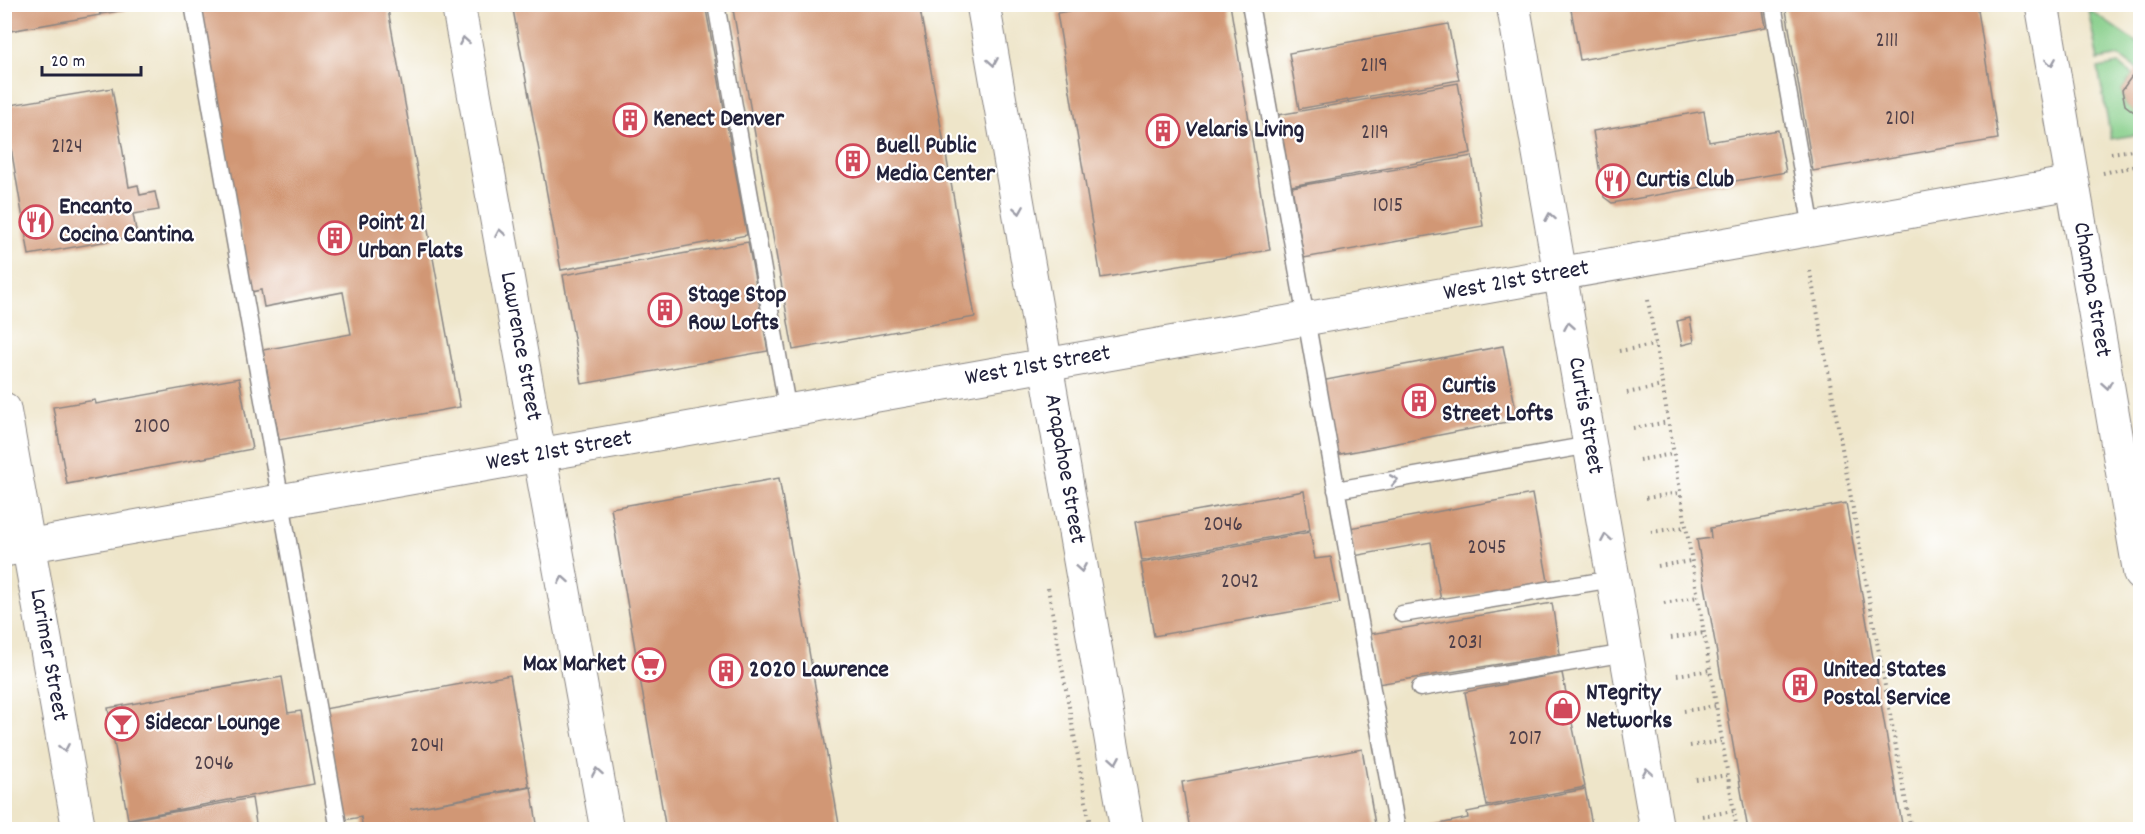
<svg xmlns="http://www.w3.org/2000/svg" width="2145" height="834" viewBox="0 0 2145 834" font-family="Dekko,sans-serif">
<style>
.green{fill:#88cf8b;stroke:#557863;stroke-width:1.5}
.building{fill:#d19774}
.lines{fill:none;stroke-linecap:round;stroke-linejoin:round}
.service-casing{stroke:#888482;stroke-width:19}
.tertiary-casing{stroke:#888482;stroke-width:35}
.secondary-casing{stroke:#888482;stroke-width:35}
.path{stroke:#888482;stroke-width:4;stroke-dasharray:1.5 4.5;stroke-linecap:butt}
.service{stroke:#fff;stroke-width:16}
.tertiary{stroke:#fff;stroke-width:33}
.secondary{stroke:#fff;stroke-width:33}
.oneway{stroke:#9c9ca7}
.labels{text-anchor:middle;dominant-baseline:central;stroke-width:4.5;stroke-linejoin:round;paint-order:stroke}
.number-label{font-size:21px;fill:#4e3f49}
.poi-label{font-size:24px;font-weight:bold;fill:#22223b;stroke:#fff;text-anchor:start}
.street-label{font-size:24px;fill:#22223b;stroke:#fff}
</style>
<rect width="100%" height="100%" fill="#fff"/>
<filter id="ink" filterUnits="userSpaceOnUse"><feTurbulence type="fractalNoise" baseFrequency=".0167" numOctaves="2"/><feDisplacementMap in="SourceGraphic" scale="12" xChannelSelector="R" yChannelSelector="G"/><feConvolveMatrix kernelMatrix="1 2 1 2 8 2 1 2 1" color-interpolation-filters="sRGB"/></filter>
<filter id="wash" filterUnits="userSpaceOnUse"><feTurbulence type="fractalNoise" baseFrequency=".008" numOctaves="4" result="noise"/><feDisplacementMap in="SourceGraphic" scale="24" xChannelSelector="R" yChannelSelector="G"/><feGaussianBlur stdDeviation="1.35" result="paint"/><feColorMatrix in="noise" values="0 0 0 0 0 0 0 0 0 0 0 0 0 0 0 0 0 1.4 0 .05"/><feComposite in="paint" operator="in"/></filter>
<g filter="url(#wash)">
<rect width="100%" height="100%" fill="#eee5c9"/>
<path class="green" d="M 2088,9 L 2140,45 L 2140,71 L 2119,56 L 2098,60 Z
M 2118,64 L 2133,75 L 2122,90 L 2125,105 L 2140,115 L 2140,134 L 2111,139 L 2098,68 Z"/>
<g id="blocks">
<path class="building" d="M 4,4 L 98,4 L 100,15 L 4,32 Z
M 100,4 L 151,4 L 151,6 L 101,14 Z
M 199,4 L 387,4 L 460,407 L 279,440 L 263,350 L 351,334 L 343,292 L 264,307 L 261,290 L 251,292 Z
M 512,4 L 705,4 L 747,235 L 561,270 Z
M 732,4 L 919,4 L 975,317 L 793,350 Z
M 1106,4 L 1230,4 L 1270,250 L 1101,278 L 1057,13 Z
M 1570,4 L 1762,4 L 1766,27 L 1580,60 Z
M 1785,4 L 1977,4 L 1998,139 L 1813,171 Z
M 1448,24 L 1459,80 L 1299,109 L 1289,53 Z
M 2137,69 L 2140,71 L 2140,115 L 2138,115 L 2125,105 L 2122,90 Z
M 1458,83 L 1471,153 L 1291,186 L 1278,115 Z
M 112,88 L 129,187 L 138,185 L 140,195 L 155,192 L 159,210 L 133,214 L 137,236 L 29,255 L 4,106 Z
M 1704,111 L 1709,142 L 1778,130 L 1786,172 L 1612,203 L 1604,197 L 1593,131 Z
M 1472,156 L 1483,226 L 1304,258 L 1292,187 Z
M 748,242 L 768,351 L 582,384 L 563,275 Z
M 1690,318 L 1694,342 L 1682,345 L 1677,321 Z
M 1503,346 L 1518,420 L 1335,455 L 1321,381 Z
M 239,378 L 252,449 L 67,484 L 53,407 L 95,400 L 96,404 Z
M 779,478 L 840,830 L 666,830 L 611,508 Z
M 1304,491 L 1310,530 L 1142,561 L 1135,522 Z
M 1532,494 L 1548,581 L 1441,601 L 1431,542 L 1354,556 L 1349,528 Z
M 1846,503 L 1903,830 L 1748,830 L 1697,540 L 1711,538 L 1710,528 Z
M 1310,532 L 1315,559 L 1331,557 L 1340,603 L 1154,636 L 1141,563 Z
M 1552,603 L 1560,654 L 1378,684 L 1370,634 Z
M 1562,673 L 1585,787 L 1487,806 L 1465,692 Z
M 510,675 L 529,786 L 410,809 L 531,787 L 538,830 L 363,830 L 361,817 L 344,820 L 324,709 Z
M 282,677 L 288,713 L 301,711 L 314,784 L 128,819 L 108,708 Z
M 1362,749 L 1376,830 L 1190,830 L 1182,782 Z
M 1585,789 L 1593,830 L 1411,830 L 1468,818 L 1467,812 Z
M 252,798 L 257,830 L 130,830 L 128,820 Z"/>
</g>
</g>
<g filter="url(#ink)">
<use href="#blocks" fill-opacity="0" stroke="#888482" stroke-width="1.5"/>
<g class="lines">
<g class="service-casing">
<path id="service" d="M 193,4 L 339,830
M 716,4 L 788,412
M 1250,4 L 1397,830
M 1773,4 L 1812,229
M 1336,490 L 1590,445
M 1402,614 L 1613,579
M 1420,688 L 1626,653"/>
</g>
<g class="tertiary-casing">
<g id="tertiary">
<path id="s1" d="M 458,4 L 607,830"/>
<path id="s2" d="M 983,4 L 1127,830"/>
<path id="s3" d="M 1513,4 L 1657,830"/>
<path id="s4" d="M 4,409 L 79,830"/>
<path id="s5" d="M 4,550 L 2071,183"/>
</g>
</g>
<g class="secondary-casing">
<g id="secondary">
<path id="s6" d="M 2042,4 L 2140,574"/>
</g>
</g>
<path class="path" d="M 2111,153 L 2140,149
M 2103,173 L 2140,165
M 1810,271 L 1911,830
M 1648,300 L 1737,830
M 1619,351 L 1655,345
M 1627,393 L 1662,386
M 1633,428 L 1668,422
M 1639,460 L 1673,454
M 1646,498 L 1680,493
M 1651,532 L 1686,527
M 1658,566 L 1691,561
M 1048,588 L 1090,825
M 1664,603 L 1698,597
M 1671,638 L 1704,633
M 1677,675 L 1710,670
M 1684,711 L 1716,706
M 1690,746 L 1722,741
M 1696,780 L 1728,775
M 1702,816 L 1734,811"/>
<use href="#service" class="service"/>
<use href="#tertiary" class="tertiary"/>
<use href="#secondary" class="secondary"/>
</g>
<defs><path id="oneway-chevron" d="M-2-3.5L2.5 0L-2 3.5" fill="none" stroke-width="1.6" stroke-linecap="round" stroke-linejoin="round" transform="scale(1.5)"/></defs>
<g class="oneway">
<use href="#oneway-chevron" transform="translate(464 41) rotate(-100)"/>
<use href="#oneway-chevron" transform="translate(993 62) rotate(80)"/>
<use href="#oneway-chevron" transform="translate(2051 62) rotate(81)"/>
<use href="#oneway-chevron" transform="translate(1019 210) rotate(81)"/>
<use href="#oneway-chevron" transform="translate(1550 217) rotate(-100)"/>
<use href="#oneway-chevron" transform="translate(500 233) rotate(-100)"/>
<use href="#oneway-chevron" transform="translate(1569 326) rotate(-100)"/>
<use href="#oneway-chevron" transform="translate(2107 385) rotate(80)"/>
<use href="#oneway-chevron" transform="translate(1394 480) rotate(-10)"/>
<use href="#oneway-chevron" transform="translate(1606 538) rotate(-100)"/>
<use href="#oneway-chevron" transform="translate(1081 568) rotate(80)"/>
<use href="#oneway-chevron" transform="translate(563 580) rotate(-100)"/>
<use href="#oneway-chevron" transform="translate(64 748) rotate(80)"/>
<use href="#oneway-chevron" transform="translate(1115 760) rotate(80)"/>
<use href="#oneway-chevron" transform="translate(597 772) rotate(-100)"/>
<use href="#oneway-chevron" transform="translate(1647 772) rotate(-100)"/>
</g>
</g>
<defs>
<g id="building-ring" transform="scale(1.725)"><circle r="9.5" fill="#fff" stroke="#d1495b" stroke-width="1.5"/><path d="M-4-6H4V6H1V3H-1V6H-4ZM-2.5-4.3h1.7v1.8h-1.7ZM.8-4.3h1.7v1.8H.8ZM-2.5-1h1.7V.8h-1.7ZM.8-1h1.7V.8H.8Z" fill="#d1495b"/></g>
<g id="restaurant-ring" transform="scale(1.725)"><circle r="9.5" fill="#fff" stroke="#d1495b" stroke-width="1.5"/><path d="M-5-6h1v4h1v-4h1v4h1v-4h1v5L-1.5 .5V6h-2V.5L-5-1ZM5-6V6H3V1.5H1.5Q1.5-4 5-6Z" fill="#d1495b"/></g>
<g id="supermarket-ring" transform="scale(1.725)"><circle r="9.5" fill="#fff" stroke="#d1495b" stroke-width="1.5"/><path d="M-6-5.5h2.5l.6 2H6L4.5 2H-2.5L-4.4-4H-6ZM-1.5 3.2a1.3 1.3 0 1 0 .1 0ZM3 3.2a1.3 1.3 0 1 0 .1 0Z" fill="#d1495b"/></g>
<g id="shop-ring" transform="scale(1.725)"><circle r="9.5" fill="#fff" stroke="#d1495b" stroke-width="1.5"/><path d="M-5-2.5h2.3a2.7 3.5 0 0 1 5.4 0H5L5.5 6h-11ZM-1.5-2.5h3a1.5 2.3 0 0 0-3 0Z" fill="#d1495b"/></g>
<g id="bar-ring" transform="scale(1.725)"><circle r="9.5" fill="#fff" stroke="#d1495b" stroke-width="1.5"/><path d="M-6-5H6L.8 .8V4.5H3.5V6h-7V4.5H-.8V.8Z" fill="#d1495b"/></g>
</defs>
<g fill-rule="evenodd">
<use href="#building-ring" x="630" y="120"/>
<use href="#building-ring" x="1163" y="131"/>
<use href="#building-ring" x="853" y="161"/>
<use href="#restaurant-ring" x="1613" y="181"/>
<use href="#restaurant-ring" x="36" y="222"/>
<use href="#building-ring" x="335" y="238"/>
<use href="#building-ring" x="665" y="310"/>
<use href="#building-ring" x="1419" y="401"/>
<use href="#supermarket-ring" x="649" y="665"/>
<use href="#building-ring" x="726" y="671"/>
<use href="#building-ring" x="1800" y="685"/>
<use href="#shop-ring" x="1563" y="708"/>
<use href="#bar-ring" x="122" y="724"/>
</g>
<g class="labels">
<g class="number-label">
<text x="1887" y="42">2111</text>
<text x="1374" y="67">2119</text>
<text x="1900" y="120">2101</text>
<text x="1375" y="134">2119</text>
<text x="67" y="148">2124</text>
<text x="1388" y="207">1015</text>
<text x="152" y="428">2100</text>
<text x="1223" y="526">2046</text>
<text x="1487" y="549">2045</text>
<text x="1240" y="583">2042</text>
<text x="1465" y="644">2031</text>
<text x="1525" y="740">2017</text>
<text x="427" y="747">2041</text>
<text x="214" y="765">2046</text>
</g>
<g class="poi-label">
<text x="653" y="120">Kenect Denver</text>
<text x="1186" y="131">Velaris Living</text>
<text x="876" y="147">Buell Public<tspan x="876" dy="28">Media Center</tspan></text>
<text x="1636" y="181">Curtis Club</text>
<text x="59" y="208">Encanto<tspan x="59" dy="28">Cocina Cantina</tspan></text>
<text x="358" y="224">Point 21<tspan x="358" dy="28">Urban Flats</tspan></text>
<text x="688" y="296">Stage Stop<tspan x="688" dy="28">Row Lofts</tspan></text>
<text x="1442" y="387">Curtis<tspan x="1442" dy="28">Street Lofts</tspan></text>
<text x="626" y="665" text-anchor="end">Max Market</text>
<text x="749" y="671">2020 Lawrence</text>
<text x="1823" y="671">United States<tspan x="1823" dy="28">Postal Service</tspan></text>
<text x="1586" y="694">NTegrity<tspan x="1586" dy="28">Networks</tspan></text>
<text x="145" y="724">Sidecar Lounge</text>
</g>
<g class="street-label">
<text stroke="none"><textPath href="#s5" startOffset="1536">West 21st Street</textPath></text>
<text stroke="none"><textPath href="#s6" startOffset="290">Champa Street</textPath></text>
<text stroke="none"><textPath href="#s1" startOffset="348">Lawrence Street</textPath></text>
<text stroke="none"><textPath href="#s5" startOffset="1050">West 21st Street</textPath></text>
<text stroke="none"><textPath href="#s3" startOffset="418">Curtis Street</textPath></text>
<text stroke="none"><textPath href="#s5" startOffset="564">West 21st Street</textPath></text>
<text stroke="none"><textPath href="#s2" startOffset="472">Arapahoe Street</textPath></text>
<text stroke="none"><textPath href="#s4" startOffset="250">Larimer Street</textPath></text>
</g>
</g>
<rect width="2145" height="834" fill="none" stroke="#fff" stroke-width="24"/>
<path d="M42 66v9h99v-9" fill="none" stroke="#22223b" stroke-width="3"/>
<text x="51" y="66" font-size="18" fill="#22223b" stroke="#ffffff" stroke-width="4.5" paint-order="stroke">20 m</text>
</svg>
